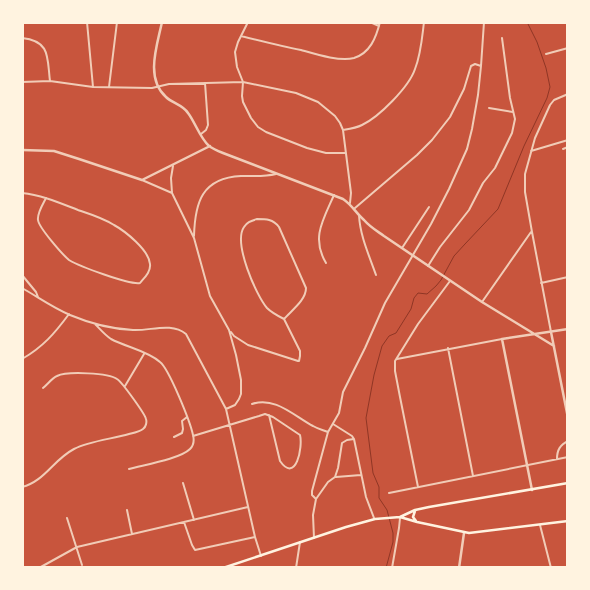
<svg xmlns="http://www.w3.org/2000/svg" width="590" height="590" viewBox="0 0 590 590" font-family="Ubuntu,sans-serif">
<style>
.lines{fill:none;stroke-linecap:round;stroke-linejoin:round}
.stream{stroke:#8f3625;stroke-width:1}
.minor{stroke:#f1ccb7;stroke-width:2}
.tertiary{stroke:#f1ccb7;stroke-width:2.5}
.secondary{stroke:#fff3e0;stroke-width:2.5}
</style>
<rect width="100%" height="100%" fill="#c8553d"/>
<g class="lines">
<path class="stream" d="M 386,568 L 393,542 L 393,533 L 387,510 L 379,498 L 379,487 L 373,473 L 366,418 L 374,375 L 382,346 L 389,336 L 396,333 L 411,309 L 414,298 L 418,293 L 427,294 L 436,286 L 441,280 L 454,256 L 465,244 L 498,209 L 524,146 L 547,98 L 550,87 L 546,68 L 537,42 L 527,22"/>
<path class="minor" d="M 87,22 L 93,87
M 248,22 L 238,42 L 235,52 L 237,67 L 243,82 L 242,96 L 243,102 L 251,118 L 258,127 L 266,132 L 307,148 L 326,153 L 346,153
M 370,22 L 379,26
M 241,36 C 261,41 281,46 301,50 C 315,54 340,62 354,58 C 370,53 376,38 380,22
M 22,38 C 51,41 47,58 50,81
M 546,54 L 568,48
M 22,82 L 50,81 L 93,87 L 152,88 L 169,84 L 243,82 L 296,93 L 318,102 L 335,116 L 340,123 L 343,130 L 351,193 L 350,203
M 109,87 L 117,22
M 489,108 L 513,112
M 343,130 C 349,129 356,128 362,125 C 379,117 409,87 415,69 C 421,54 422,38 424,22
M 201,134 L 206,130 L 208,125 L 205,83
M 563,149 L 568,147
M 531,151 L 568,140
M 173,166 L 171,178 L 172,193 L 194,238 L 210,296 L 229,330 L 236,355 L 241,380 L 241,394 L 239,399 L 235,405 L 226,409
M 142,180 L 172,193
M 22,193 C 42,195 60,203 78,210 C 90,214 103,218 114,225 C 125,231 149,250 150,264 C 151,272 144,278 140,283 C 129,285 79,266 69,260 C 63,255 39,228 38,220 C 37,213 43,204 46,198
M 355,208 L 417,155 L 432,140 L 450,117 L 464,89 L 471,66 L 475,64 L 481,66
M 359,215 C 360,236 369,255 376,275
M 257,219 C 266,219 273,219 279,227 L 306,288 C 306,300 292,310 284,319 C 278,316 272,313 267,308 C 256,295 233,243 244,227 C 247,222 251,221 257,219 Z
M 194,236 C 195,202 202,178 241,176 C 253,176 264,177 276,174
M 402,248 L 429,207
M 326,263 C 311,238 323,220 334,195
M 428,266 L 440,247 L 469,210 L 483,183 L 495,168 L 512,133 L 515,119 L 510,98 L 502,38
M 22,275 L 36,292 L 38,297
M 541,283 L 568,277
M 22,288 C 38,297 53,308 70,315 C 89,323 112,329 133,330 C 151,331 171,322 186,334 L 226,409 L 255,537 L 261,556
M 482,302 L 531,232
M 95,324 C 100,329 105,335 111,339 C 126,347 148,351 160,362 C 169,369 190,421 193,435 C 194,439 194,445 190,449 C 180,459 143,465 129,469
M 231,332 L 234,336 L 248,345 L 298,361 L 299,361 L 300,356 L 300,351 L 284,319
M 551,332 L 532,232 L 525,192 L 525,174 L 535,138 L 550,105 L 554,100 L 568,94
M 448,348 L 473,476
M 22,359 C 43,347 55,333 69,314
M 397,359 L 502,339
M 125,386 L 144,354
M 252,404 C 275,396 294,416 313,426 C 318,429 323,430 328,432
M 333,424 L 352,436 L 354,439
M 193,436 L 259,416 L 265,414 L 273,417 L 300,435 C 303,447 296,484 280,461 L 269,415
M 174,437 L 182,433 L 183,429 L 182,421 L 187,417
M 354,439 L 366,497 L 374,518
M 557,459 C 557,450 560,445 568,441
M 336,477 L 361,475
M 183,483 L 194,520
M 22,487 C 45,481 53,460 74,449 C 89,441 112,439 129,434 C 133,433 139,432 143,429 C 146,427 147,422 146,419 C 145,414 122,382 117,379 C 109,373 67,371 57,376 C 52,378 48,384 43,388
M 418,487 L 400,397 L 395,371 L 395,361 L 418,324 L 450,281
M 389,493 L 568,457
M 316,499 L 312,495 L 312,491 L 328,432 L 339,413 L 343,392 L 365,348 L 385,303 L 431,224 L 449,189 L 467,149 L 472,129 L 478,95 L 481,66 L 484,22
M 127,510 L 132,534
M 67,518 L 82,565
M 184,522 L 192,545 L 195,550 L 255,537
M 540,525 L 551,568
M 314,538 L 313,515 L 316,499 L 328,482 L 335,477 L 338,468 L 342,443 L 347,440 L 354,439
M 39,568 L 77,547 L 248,507
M 296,568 L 300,542
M 392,568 L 399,528 L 400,518"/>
<path class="tertiary" d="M 162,22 C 157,46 145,78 166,97 C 172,103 183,105 188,113 C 195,122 200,138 209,146 C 213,149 218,151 223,153 L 343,199 C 352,205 356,213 364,220 C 370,227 377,231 384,236 L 482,302 L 554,346
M 22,150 L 54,151 L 79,159 L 142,180 L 210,146
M 551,332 L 568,418
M 532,490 L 502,339 L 568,329
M 459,568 L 464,533"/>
<path class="secondary" d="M 415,511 L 413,517 L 416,521
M 400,517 L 417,522 L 469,533 L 568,521
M 223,568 L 346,527 L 375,519 L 400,517 L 415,510 L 429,507 L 568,483"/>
</g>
<rect width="590" height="590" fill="none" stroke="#fff3e0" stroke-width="48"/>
</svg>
